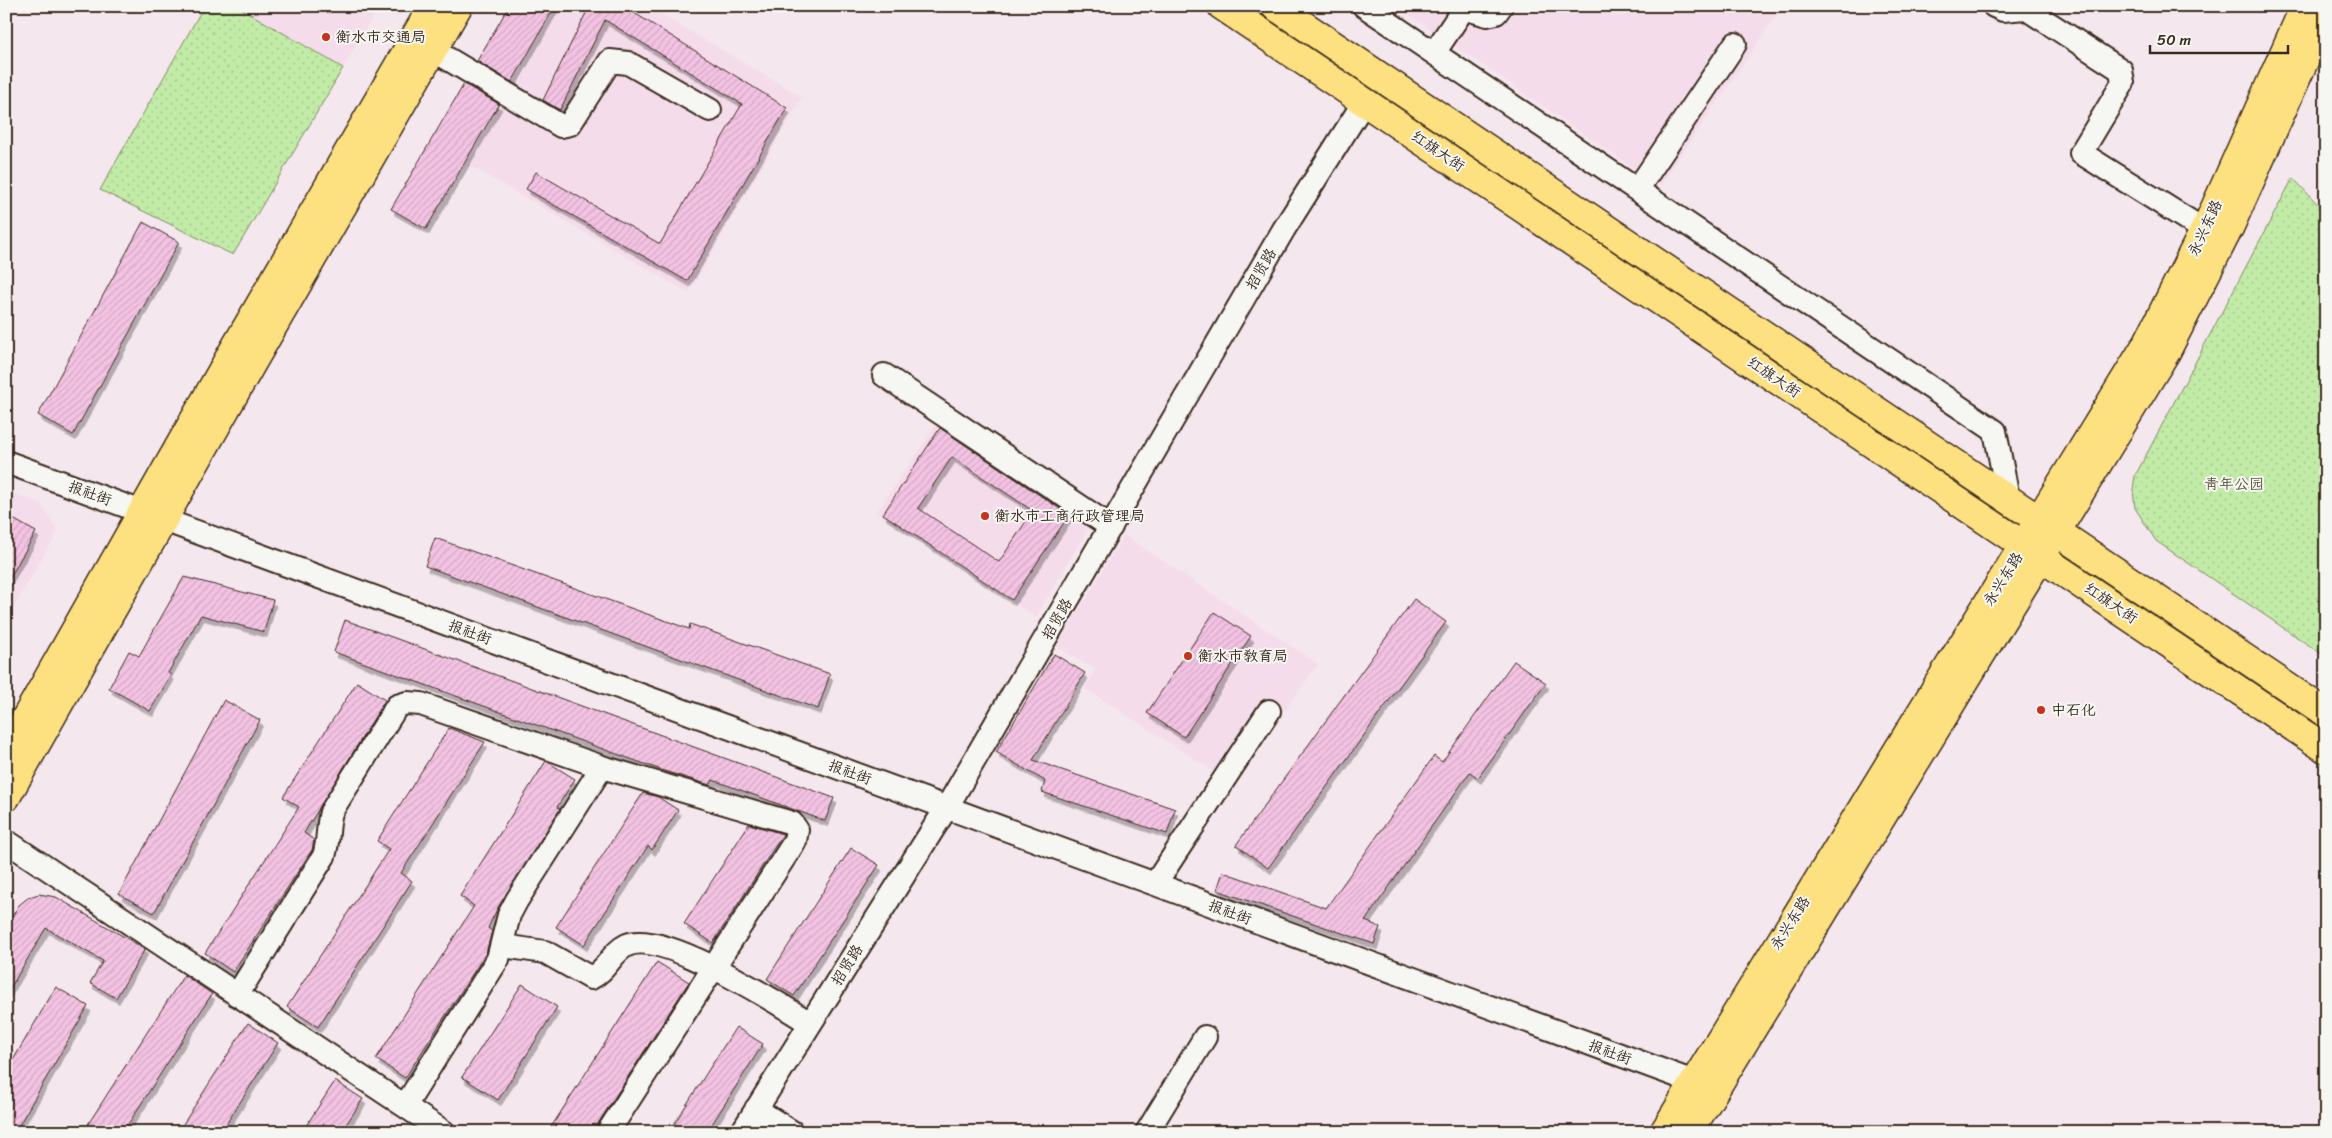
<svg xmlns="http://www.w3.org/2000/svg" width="2332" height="1138" viewBox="0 0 2332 1138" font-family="Sriracha,'LXGW WenKai TC',sans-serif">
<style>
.built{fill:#f5dceb}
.grass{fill:url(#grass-dots);stroke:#7e8a62}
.building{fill:url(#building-hatch);stroke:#3b2a1e;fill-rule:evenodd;filter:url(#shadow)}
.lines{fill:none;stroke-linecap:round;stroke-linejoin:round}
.minor-casing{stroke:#3b2a1e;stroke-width:26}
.major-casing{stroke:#3b2a1e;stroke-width:31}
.minor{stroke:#f6f6f2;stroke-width:22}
.major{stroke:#fde080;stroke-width:28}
.poi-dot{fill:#c8321e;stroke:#f6f6f2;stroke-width:2}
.labels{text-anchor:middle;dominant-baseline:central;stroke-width:4;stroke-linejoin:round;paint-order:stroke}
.poi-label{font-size:15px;fill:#3b2a1e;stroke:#f6f6f2;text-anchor:start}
.street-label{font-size:15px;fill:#3b2a1e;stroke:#f6f6f2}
.park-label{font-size:15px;fill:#565139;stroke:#f6f6f2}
</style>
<defs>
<pattern id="grass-dots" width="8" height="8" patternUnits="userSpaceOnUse" patternTransform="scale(1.25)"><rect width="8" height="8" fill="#c1eba7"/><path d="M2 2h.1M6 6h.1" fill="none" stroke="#a7ca8f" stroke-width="1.8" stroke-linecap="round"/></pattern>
<pattern id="building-hatch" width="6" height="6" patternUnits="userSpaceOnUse" patternTransform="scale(1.25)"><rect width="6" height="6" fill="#f4c3e4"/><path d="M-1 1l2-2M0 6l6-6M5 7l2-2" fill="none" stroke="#d2a8c3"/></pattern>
<filter id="shadow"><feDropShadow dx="3" dy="5.5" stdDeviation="0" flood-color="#0004"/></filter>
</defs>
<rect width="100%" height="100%" fill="#f5e7ee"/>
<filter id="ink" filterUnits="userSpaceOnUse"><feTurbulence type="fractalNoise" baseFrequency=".02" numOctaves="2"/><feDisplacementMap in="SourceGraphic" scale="10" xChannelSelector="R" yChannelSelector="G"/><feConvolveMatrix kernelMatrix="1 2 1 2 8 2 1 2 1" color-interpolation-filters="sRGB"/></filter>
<g filter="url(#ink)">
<path class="built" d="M 237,6 L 379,6 L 343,68 Z
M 558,6 L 647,6 L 802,97 L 689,293 L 467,164 Z
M 1396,6 L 1783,6 L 1660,186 Z
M 941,418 L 1093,520 L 1036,617 L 876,513 Z
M 6,491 L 40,503 L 58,531 L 6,620 Z
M 1124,535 L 1318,664 L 1233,784 L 1085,688 L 1095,670 L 1057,647 Z"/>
<path class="grass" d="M 204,6 L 237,6 L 343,68 L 233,255 L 100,190 Z
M 2293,178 L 2326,213 L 2326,657 L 2156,541 L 2135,508 L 2133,489 L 2135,476 Z"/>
<path class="building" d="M 509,6 L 555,6 L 512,82 L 477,61 Z
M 583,6 L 623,6 L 787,108 L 687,281 L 526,189 L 536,172 L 660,244 L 742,104 L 605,20 L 560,110 L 543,100 L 588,9 Z
M 464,84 L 499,104 L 426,229 L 391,209 Z
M 143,222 L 179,242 L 73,435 L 38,415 Z
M 940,428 L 1069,515 L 1012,600 L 883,514 ZM 952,457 L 1033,511 L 999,562 L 918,508 Z
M 6,515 L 36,532 L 6,584 Z
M 435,538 L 689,629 L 690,624 L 830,674 L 818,709 L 425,566 Z
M 184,577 L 273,600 L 264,632 L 201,615 L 168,673 L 171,675 L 150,711 L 109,688 L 129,651 L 139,656 Z
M 1414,599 L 1446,622 L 1268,868 L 1236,845 Z
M 1214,612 L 1251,636 L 1184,737 L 1147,713 Z
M 345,620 L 834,798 L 825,821 L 713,780 L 710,785 L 664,771 L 334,652 Z
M 1054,654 L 1085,673 L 1033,760 L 1175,809 L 1167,834 L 1042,792 L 1045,781 L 996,752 Z
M 1514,661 L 1546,683 L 1478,778 L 1470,772 L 1365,921 L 1380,927 L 1374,944 L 1217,890 L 1223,872 L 1326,908 L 1434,756 L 1442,762 Z
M 357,682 L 385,700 L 304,833 L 314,840 L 312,850 L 233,972 L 205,953 L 299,807 L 283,797 Z
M 224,700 L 260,720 L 154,913 L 119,894 Z
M 449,728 L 485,742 L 401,873 L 412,881 L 318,1027 L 287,1007 L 389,849 L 377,841 Z
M 546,761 L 575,779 L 557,807 L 560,809 L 497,909 L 488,928 L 492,931 L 486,953 L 405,1078 L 376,1059 L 474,906 L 460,896 Z
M 643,793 L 658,797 L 678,810 L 652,850 L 648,846 L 584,945 L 556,927 Z
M 749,824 L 783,834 L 713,943 L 684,924 Z
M 851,848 L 879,865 L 794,996 L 767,979 Z
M 39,894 L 56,897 L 145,949 L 116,998 L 90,983 L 103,961 L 46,928 L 6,995 L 6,927 L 19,905 L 29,897 Z
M 657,962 L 689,982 L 597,1125 L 595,1132 L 548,1132 Z
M 184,975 L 212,994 L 123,1132 L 83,1132 Z
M 522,984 L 557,1007 L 498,1100 L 462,1077 Z
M 56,987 L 88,1006 L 15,1132 L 6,1132 L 6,1072 Z
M 248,1023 L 278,1043 L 221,1132 L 178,1132 Z
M 736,1027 L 763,1044 L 707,1132 L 669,1132 Z
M 335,1081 L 363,1099 L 341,1132 L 302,1132 Z"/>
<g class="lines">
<g class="minor-casing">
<path id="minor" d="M 1364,6 L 1995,431 L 2008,498
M 1994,6 L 2003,10 L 2025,8 L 2121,70 L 2123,83 L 2081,153 L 2204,230
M 433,50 L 561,126 L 570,124 L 610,61 L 628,63 L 710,110
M 1434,53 L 1464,8 L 1487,15 L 1496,13 L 1501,6
M 1637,190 L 1735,44
M 884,375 L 1111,527
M 6,462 L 1694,1082
M 6,841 L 444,1132
M 1155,884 L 1269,711
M 503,946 L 545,952 L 591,978 C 607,970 612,952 627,945 C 663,929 777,1003 810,1023
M 237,995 L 324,856 C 329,841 327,827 331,812 L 397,706 L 407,703 L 421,704 L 602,767 L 792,823 L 797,830 L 795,841 L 608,1132
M 405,1106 L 498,959 L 509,915 L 517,900 L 602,767
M 756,1109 L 792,1132
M 742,1132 L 947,807 L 1284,229 L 1364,102
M 1147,1132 L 1205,1037"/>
</g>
<g class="major-casing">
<path id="major" d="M 1222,6 L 2326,749
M 1275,6 L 2326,713
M 6,753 L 235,348 L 433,6
M 6,797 L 254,359 L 458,6
M 1664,1132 L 2148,342 L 2211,217 L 2305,6
M 1689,1132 L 2166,352 L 2230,226 L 2326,12"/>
</g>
<use href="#minor" class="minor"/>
<use href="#major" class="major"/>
</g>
</g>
<g class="poi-dot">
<circle cx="326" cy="37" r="5"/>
<circle cx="985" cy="516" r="5"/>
<circle cx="1188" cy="656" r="5"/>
<circle cx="2041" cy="710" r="5"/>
</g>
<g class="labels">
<g class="poi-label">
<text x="336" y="37">衡水市交通局</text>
<text x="995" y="516">衡水市工商行政管理局</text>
<text x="1198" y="656">衡水市教育局</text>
<text x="2051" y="710">中石化</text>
</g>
<g class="street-label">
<text transform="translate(1438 151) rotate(34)">红旗大街</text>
<text transform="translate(2205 228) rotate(-65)">永兴东路</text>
<text transform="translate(1261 269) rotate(-60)">招贤路</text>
<text transform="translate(1774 377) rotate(34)">红旗大街</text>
<text transform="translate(90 493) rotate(20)">报社街</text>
<text transform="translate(2003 579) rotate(-58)">永兴东路</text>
<text transform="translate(2111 603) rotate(34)">红旗大街</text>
<text transform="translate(1057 619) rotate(-60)">招贤路</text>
<text transform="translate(470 632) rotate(20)">报社街</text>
<text transform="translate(850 772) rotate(20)">报社街</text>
<text transform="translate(1230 912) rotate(20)">报社街</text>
<text transform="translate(1790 923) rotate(-58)">永兴东路</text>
<text transform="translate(847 965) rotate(-58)">招贤路</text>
<text transform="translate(1610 1052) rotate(20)">报社街</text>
</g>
<g class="park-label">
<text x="2234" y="484">青年公园</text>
</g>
</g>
<rect width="2332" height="1138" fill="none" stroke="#f6f6f2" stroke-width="25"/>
<rect x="12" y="12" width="2307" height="1113" fill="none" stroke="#3b2a1e" stroke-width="2" filter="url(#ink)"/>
<path d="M2150 45v8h138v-8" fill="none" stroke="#3b2a1e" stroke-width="2.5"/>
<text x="2157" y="45" font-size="15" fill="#3b2a1e" stroke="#f6f6f2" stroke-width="4" paint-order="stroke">50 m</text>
</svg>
